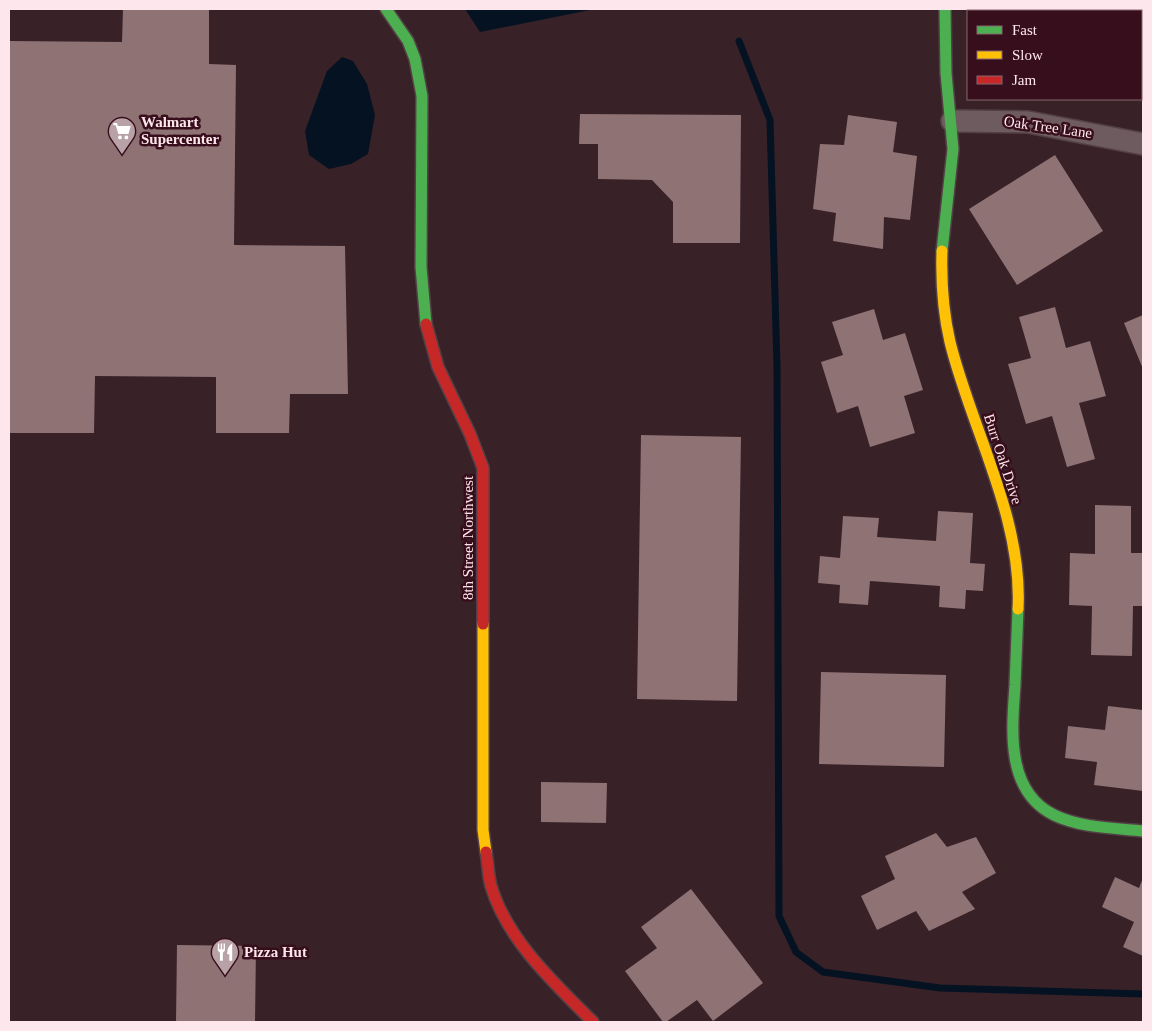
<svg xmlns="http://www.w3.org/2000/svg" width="1152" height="1031" viewBox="0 0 1152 1031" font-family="'Times New Roman',serif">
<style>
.water{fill:#051222}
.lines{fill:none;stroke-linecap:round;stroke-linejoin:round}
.stream{stroke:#051222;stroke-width:7}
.building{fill:#8f7274}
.street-casing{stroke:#534046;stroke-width:24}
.fast-casing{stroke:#534046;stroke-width:14}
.slow-casing{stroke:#534046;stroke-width:14}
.jam-casing{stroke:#534046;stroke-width:14}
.street{stroke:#6e5b5f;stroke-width:21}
.fast{stroke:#4caf50;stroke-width:11}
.slow{stroke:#ffc107;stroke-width:11}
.jam{stroke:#c62828;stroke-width:11}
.labels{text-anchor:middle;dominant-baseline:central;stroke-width:5;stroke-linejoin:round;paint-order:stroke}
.poi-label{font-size:15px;font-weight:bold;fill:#fee7ec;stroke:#370e1c;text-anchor:start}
.street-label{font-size:15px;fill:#fee7ec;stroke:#370e1c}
</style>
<rect width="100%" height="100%" fill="#382228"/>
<path class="water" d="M 465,9 L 595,9 L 480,32 Z
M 342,57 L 353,61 L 367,84 L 375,115 L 368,154 L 351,164 L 329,169 L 309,155 L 305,131 L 327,71 Z"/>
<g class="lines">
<path class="stream" d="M 739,41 L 770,120 L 777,366 L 779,916 L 796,952 L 823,972 L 940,988 L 1143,994"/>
</g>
<path class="building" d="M 123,9 L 209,9 L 209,64 L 236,65 L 234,245 L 345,246 L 348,394 L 290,394 L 289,433 L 216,433 L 216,377 L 95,376 L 94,433 L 9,433 L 9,41 L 122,42 Z
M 1022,9 L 1121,9 L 1121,11 L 1022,11 Z
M 580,114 L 741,115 L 740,243 L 673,243 L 673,202 L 652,180 L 598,179 L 598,144 L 579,144 Z
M 848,115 L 897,122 L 893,152 L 917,156 L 910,220 L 884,217 L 883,249 L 833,241 L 836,213 L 813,209 L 820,144 L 844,145 Z
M 1055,155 L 1103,231 L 1017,285 L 969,209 Z
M 1055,307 L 1066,348 L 1090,341 L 1106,396 L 1079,403 L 1095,459 L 1067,467 L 1052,416 L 1026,424 L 1008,364 L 1031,358 L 1019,317 Z
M 874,309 L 883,340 L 905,333 L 923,390 L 904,396 L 915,433 L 870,447 L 858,406 L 837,413 L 821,362 L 843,355 L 832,322 Z
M 1143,315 L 1143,369 L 1124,323 Z
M 641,435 L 741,437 L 737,701 L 637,699 Z
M 1095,505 L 1131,506 L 1131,553 L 1143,553 L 1143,606 L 1133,606 L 1132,656 L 1091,655 L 1092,606 L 1069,605 L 1070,553 L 1095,554 Z
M 938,511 L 973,513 L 970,563 L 985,564 L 983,591 L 966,590 L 965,609 L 939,607 L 940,586 L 870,581 L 868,605 L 839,603 L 840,585 L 818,583 L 820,556 L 840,558 L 843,516 L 879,518 L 877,537 L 936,541 Z
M 821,672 L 946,675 L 944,767 L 819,764 Z
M 1108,706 L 1143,710 L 1143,791 L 1094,785 L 1097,762 L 1065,758 L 1068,726 L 1105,730 Z
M 541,782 L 607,783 L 606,823 L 541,822 Z
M 936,833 L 947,847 L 976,837 L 996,873 L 962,892 L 975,909 L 929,931 L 916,911 L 877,930 L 861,896 L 895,879 L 885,856 Z
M 1115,877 L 1139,888 L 1143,878 L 1143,956 L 1123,947 L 1134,922 L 1102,907 Z
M 691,889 L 763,983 L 713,1021 L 697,1000 L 666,1022 L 663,1022 L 625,971 L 657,948 L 641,927 Z
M 177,945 L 256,946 L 255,1022 L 176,1022 Z"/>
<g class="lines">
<g class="street-casing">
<path id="street" d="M 952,121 L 1028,122 L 1143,144"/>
</g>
<g class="fast-casing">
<path id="fast" d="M 386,9 L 408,41 L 415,59 L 422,96 L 421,267 L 426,324
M 942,251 L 953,149 L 946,73 L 945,9
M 1018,609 C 1017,634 1016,660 1015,685 C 1012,729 1005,791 1054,815 C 1081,828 1114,828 1143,831"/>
</g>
<g class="slow-casing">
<path id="slow" d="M 942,251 C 941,282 943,312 950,342 C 971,428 1023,518 1018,609
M 483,624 L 483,830 L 486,852"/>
</g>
<g class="jam-casing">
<path id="jam" d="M 426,324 L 438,367 L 470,434 L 483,468 L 483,624
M 486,852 C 488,863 488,875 491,886 C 507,940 555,984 593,1022"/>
</g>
<use href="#street" class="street"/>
<use href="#fast" class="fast"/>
<use href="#slow" class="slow"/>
<use href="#jam" class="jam"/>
</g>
<defs>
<g id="supermarket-pin" transform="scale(1.4375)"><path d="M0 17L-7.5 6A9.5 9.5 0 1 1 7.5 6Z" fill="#b9a2a7" stroke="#370e1c"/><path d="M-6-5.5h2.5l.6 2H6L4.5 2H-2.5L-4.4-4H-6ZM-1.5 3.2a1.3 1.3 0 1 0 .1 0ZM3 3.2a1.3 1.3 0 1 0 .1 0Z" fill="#fff"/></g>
<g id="restaurant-pin" transform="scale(1.4375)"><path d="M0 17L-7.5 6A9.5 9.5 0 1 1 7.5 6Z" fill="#b9a2a7" stroke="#370e1c"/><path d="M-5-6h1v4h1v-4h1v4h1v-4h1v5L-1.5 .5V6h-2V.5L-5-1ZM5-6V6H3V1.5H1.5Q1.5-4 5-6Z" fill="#fff"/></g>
</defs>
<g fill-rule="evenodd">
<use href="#supermarket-pin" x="122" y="131"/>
<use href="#restaurant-pin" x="225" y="952"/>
</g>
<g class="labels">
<g class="poi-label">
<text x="141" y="122">Walmart<tspan x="141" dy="17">Supercenter</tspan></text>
<text x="244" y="952">Pizza Hut</text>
</g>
<g class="street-label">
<text transform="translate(1048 127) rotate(8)">Oak Tree Lane</text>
<text transform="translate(1003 459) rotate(72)">Burr Oak Drive</text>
<text transform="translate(468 538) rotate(-90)">8th Street Northwest</text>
</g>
</g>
<rect width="1152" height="1031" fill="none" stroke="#fee7ec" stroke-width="20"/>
<rect x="967" y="10" width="175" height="90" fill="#370e1c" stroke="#87656f"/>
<rect x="977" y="26" width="25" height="8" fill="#4caf50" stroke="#87656f"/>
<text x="1012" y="35" font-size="15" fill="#fee7ec">Fast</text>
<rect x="977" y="51" width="25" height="8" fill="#ffc107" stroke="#87656f"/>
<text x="1012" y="60" font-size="15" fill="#fee7ec">Slow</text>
<rect x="977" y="76" width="25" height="8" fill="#c62828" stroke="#87656f"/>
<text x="1012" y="85" font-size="15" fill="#fee7ec">Jam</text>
</svg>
